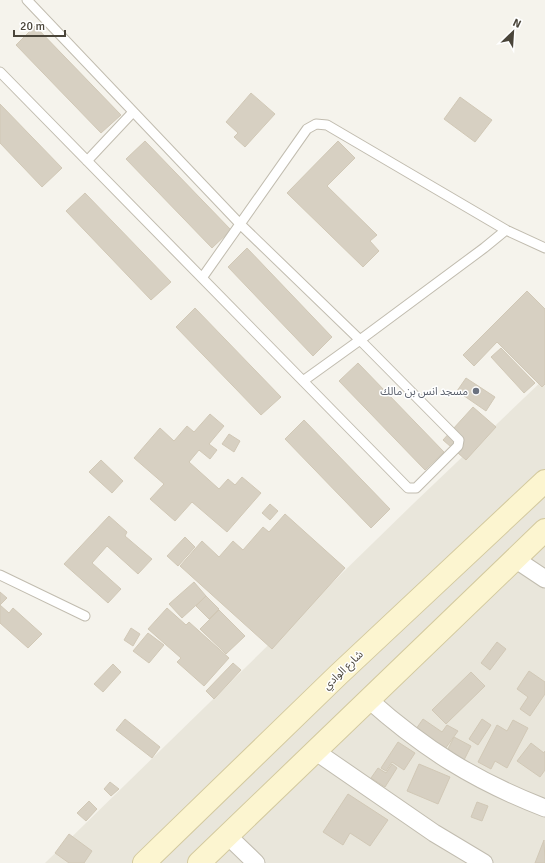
<svg xmlns="http://www.w3.org/2000/svg" width="545" height="863" viewBox="0 0 545 863" font-family="Signika,'Noto Sans Arabic',sans-serif">
<style>
.residential{fill:#e9e6db}
.building{fill:#d7d0c2;stroke:#d1c8b6}
.lines{fill:none;stroke-linecap:round;stroke-linejoin:round}
.service-casing{stroke:#c1bcaf;stroke-width:11}
.minor-casing{stroke:#c1bcaf;stroke-width:19}
.secondary-casing{stroke:#d3c99e;stroke-width:24}
.service{stroke:#fff;stroke-width:9}
.minor{stroke:#fff;stroke-width:17}
.secondary{stroke:#fcf5d0;stroke-width:22}
.worship-dot{fill:#6b7280;stroke:#fff;stroke-width:1.5}
.labels{text-anchor:middle;dominant-baseline:central;stroke-width:3;stroke-linejoin:round;paint-order:stroke}
.worship-label{font-size:11px;fill:#5b616d;stroke:#fff;text-anchor:end}
.street-label{font-size:11px;fill:#4a453a;stroke:#fff}
</style>
<rect width="100%" height="100%" fill="#f5f3ec"/>
<path class="residential" d="M 545,378 L 545,863 L 45,863 L 414,503 Z"/>
<path class="building" d="M 35,26 L 121,115 L 101,133 L 16,45 Z
M 251,93 L 275,114 L 245,147 L 234,137 L 238,133 L 226,122 Z
M 460,97 L 492,120 L 475,142 L 444,119 Z
M 0,104 L 62,168 L 42,187 L 0,143 Z
M 145,141 L 231,230 L 212,248 L 126,159 Z
M 338,141 L 355,158 L 327,186 L 377,235 L 370,241 L 379,251 L 363,267 L 287,193 Z
M 85,193 L 171,282 L 151,300 L 66,211 Z
M 247,248 L 332,337 L 313,356 L 228,267 Z
M 527,291 L 545,309 L 545,384 L 542,387 L 497,342 L 474,366 L 463,355 Z
M 195,308 L 281,397 L 261,415 L 176,327 Z
M 501,348 L 535,383 L 524,393 L 491,357 Z
M 358,363 L 444,452 L 425,470 L 339,381 Z
M 466,378 L 495,397 L 486,411 L 457,391 Z
M 473,407 L 496,427 L 466,460 L 443,440 Z
M 210,414 L 224,426 L 209,444 L 217,450 L 210,459 L 199,450 L 189,462 L 219,489 L 228,479 L 235,485 L 242,477 L 261,493 L 227,532 L 192,502 L 175,521 L 150,499 L 164,484 L 134,458 L 160,428 L 174,441 L 187,426 L 194,432 Z
M 304,420 L 390,509 L 371,528 L 285,439 Z
M 229,434 L 240,441 L 234,452 L 222,444 Z
M 101,460 L 123,481 L 112,493 L 89,472 Z
M 270,504 L 278,511 L 270,520 L 262,513 Z
M 285,514 L 345,568 L 272,649 L 180,566 L 202,541 L 219,557 L 233,541 L 243,550 L 263,527 L 269,532 Z
M 109,516 L 127,532 L 125,536 L 152,559 L 138,574 L 107,546 L 92,563 L 121,589 L 108,603 L 64,564 Z
M 185,537 L 195,547 L 178,566 L 167,556 Z
M 194,582 L 206,596 L 182,618 L 169,604 Z
M 0,592 L 7,598 L 0,605 L 9,613 L 13,608 L 42,634 L 28,648 L 0,623 Z
M 206,596 L 219,609 L 209,619 L 196,606 Z
M 167,608 L 186,625 L 189,622 L 229,658 L 204,686 L 177,662 L 181,658 L 148,629 Z
M 219,610 L 245,636 L 226,654 L 200,629 Z
M 131,628 L 140,634 L 133,646 L 124,640 Z
M 148,633 L 164,645 L 149,663 L 133,651 Z
M 497,642 L 506,649 L 490,670 L 481,663 Z
M 233,663 L 241,670 L 214,699 L 206,691 Z
M 113,664 L 121,672 L 103,692 L 94,684 Z
M 529,671 L 545,682 L 545,694 L 530,716 L 520,709 L 528,697 L 517,689 Z
M 471,672 L 485,686 L 446,724 L 432,710 Z
M 125,719 L 160,747 L 152,758 L 116,730 Z
M 423,719 L 442,732 L 447,725 L 458,731 L 445,749 L 416,729 Z
M 482,719 L 491,725 L 478,745 L 469,739 Z
M 513,720 L 528,728 L 507,768 L 495,761 L 491,769 L 478,762 L 497,725 L 507,731 Z
M 454,737 L 471,746 L 463,762 L 446,753 Z
M 398,742 L 415,753 L 404,770 L 392,762 L 386,771 L 381,768 Z
M 531,743 L 544,753 L 545,751 L 545,770 L 540,777 L 517,761 Z
M 392,764 L 397,768 L 385,787 L 371,778 L 378,768 L 386,773 Z
M 419,764 L 450,777 L 438,804 L 407,791 Z
M 110,782 L 119,789 L 111,796 L 104,789 Z
M 348,794 L 388,820 L 370,846 L 350,833 L 343,845 L 323,832 Z
M 89,801 L 97,809 L 86,821 L 77,813 Z
M 477,802 L 488,806 L 482,821 L 471,817 Z
M 69,834 L 92,851 L 84,863 L 69,863 L 55,853 Z
M 544,840 L 545,863 L 535,863 Z"/>
<g class="lines">
<g class="service-casing">
<path id="service" d="M 0,72 L 408,488 L 416,488 L 458,446 L 459,440 L 360,340 L 241,225 L 27,0
M 87,161 L 133,112
M 202,278 L 307,129 L 316,124 L 327,125 L 506,230
M 303,381 L 360,340 L 484,248 L 506,230 L 545,248
M 0,575 L 85,616"/>
</g>
<g class="minor-casing">
<path id="minor" d="M 515,559 L 545,579
M 368,699 C 424,749 475,781 545,808
M 315,751 L 434,833 L 484,863
M 228,836 L 256,863"/>
</g>
<g class="secondary-casing">
<path id="secondary" d="M 144,863 L 338,675 L 545,481
M 199,863 L 545,530"/>
</g>
<use href="#service" class="service"/>
<use href="#minor" class="minor"/>
<use href="#secondary" class="secondary"/>
</g>
<circle class="worship-dot" cx="476" cy="391" r="4"/>
<g class="labels">
<g class="worship-label">
<text x="468" y="391">مسجد انس بن مالك</text>
</g>
<g class="street-label">
<text transform="translate(343 670) rotate(-44)">شارع الوادي</text>
</g>
</g>
<g transform="translate(513 32) rotate(25)" stroke="#ffffff" stroke-width="3" paint-order="stroke">
<path d="M0-3L7 15L0 10L-7 15Z" fill="#4a453a"/>
<text y="-6" font-size="11" font-weight="bold" text-anchor="middle" fill="#4a453a">N</text>
</g>
<path d="M14 30v6h51v-6" fill="none" stroke="#4a453a" stroke-width="2"/>
<text x="20" y="30" font-size="12" fill="#4a453a" stroke="#ffffff" stroke-width="3" paint-order="stroke">20 m</text>
</svg>
